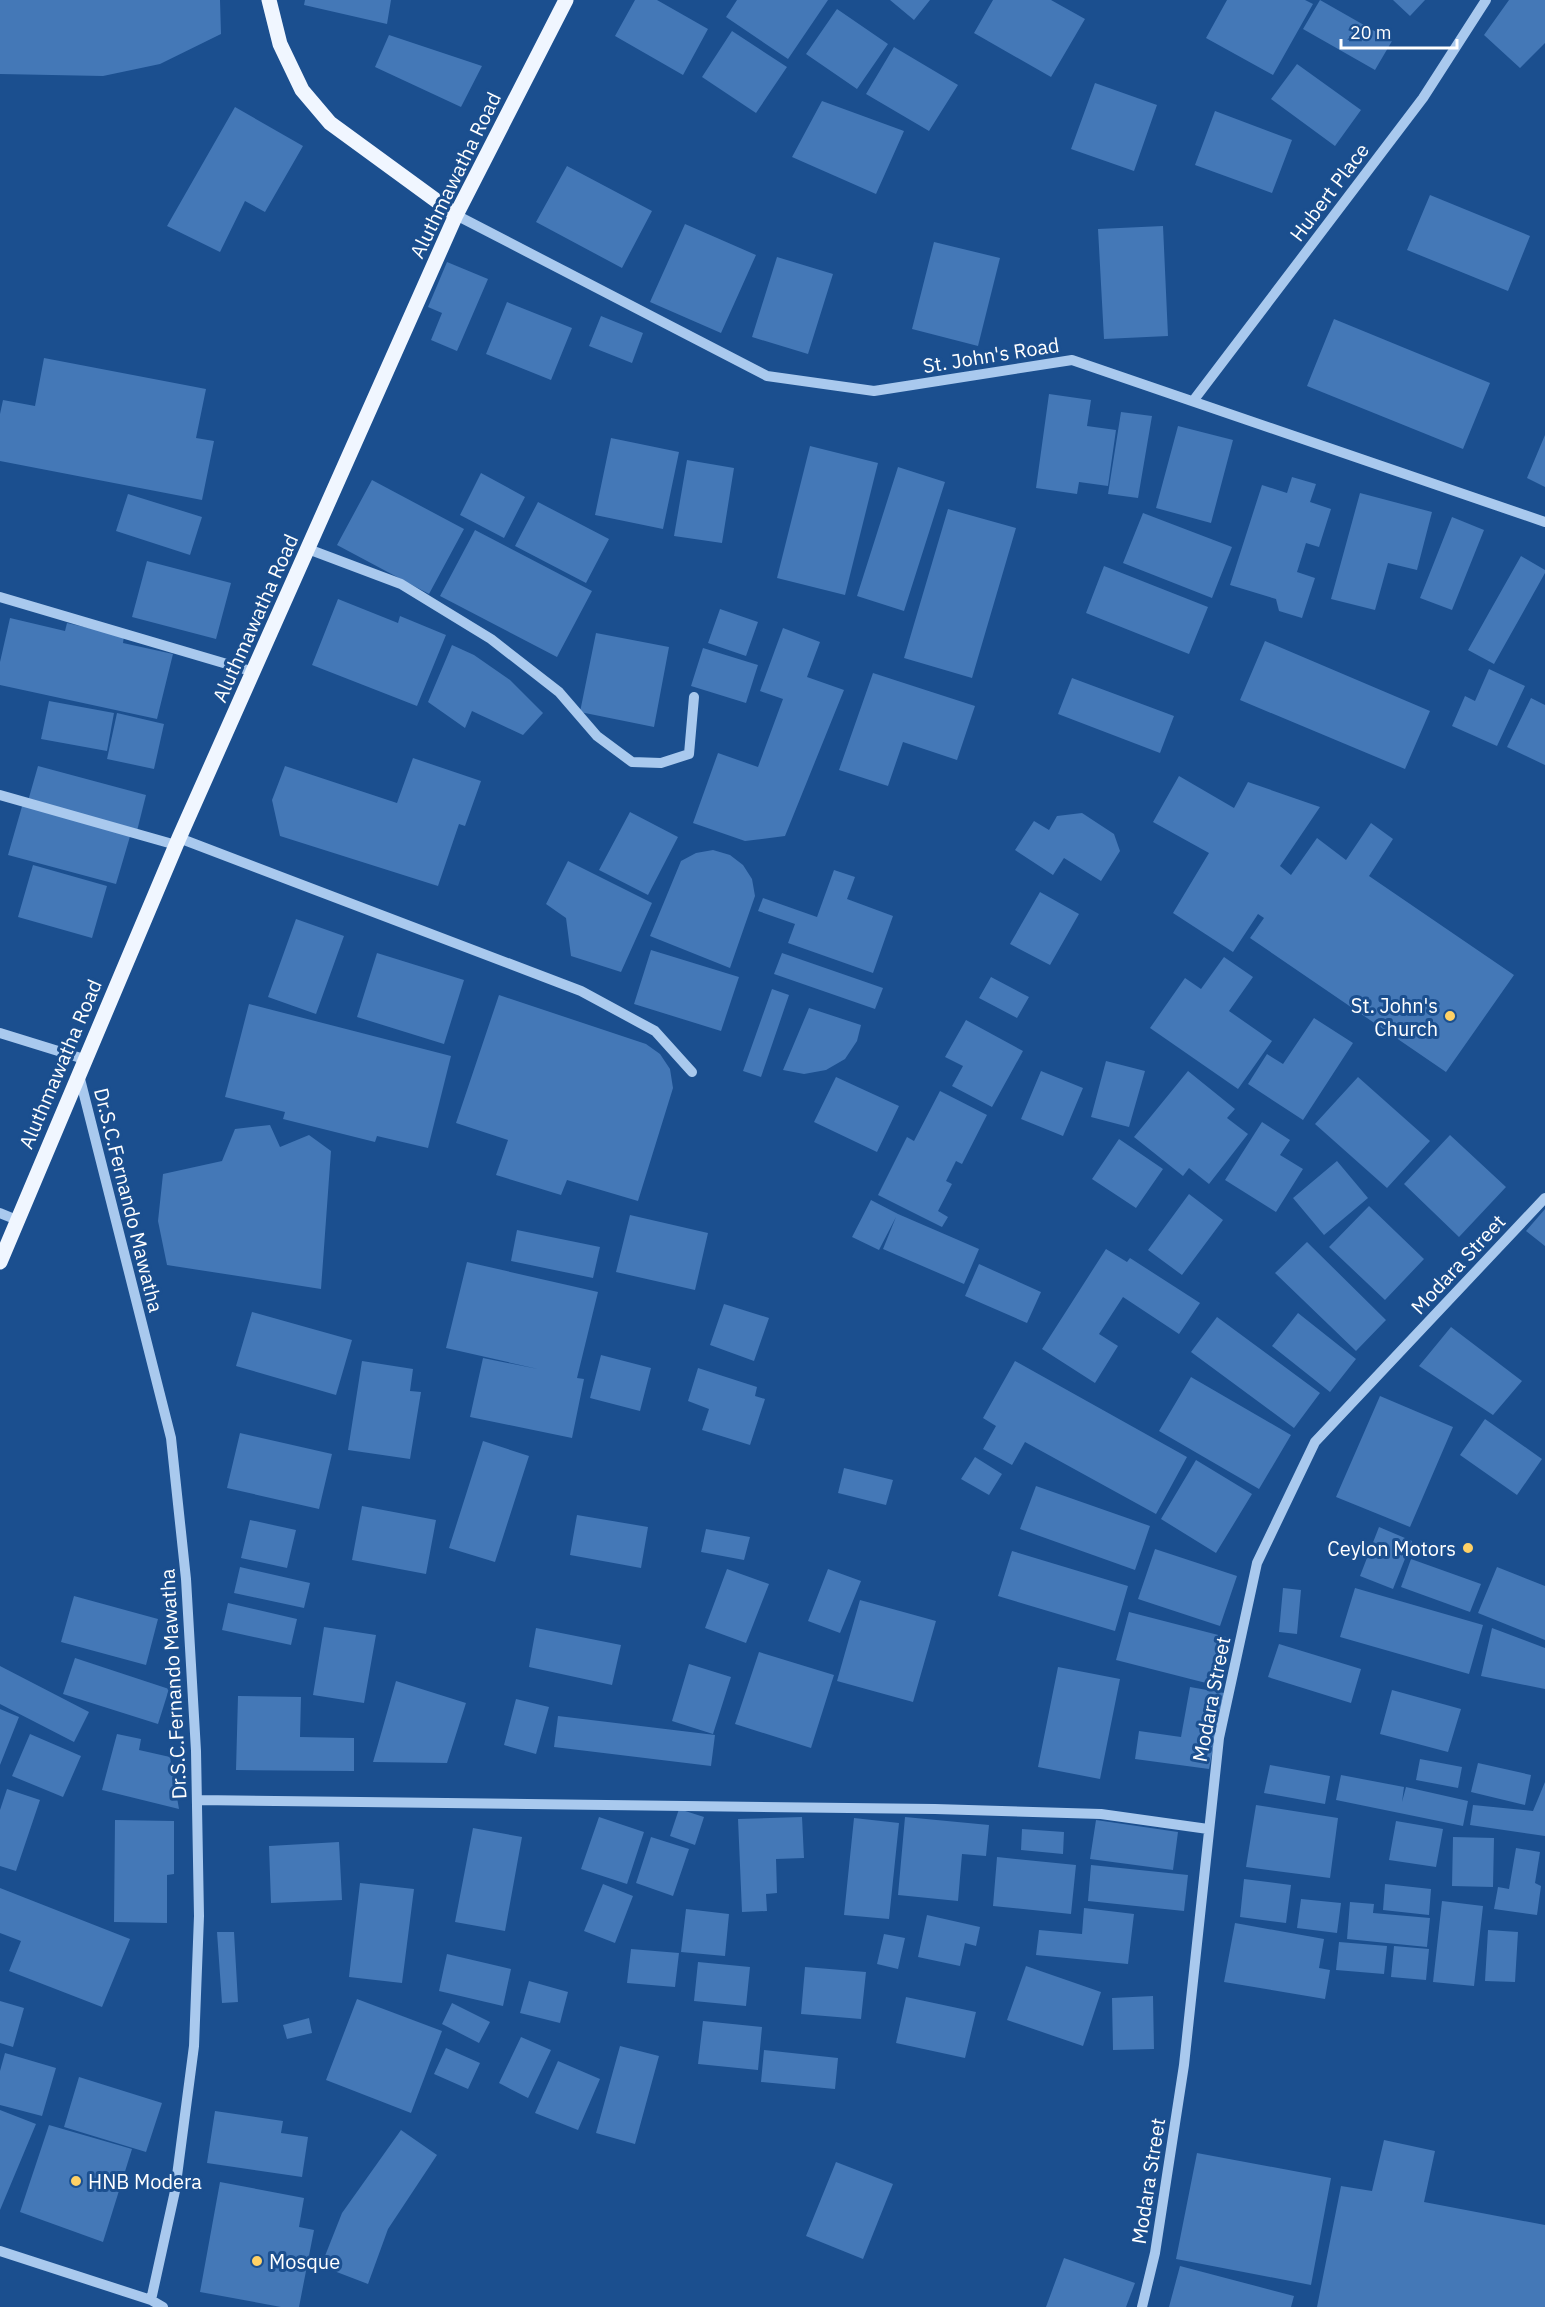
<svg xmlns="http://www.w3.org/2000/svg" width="1545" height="2307" viewBox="0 0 1545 2307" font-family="'IBM Plex Sans',sans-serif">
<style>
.building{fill:#4478b7}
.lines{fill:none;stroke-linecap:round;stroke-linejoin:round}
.minor{stroke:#a9c9ee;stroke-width:10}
.major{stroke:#f0f6ff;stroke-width:15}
.poi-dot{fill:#ffd166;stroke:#1b4f8f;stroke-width:2}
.labels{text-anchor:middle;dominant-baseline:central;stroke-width:6;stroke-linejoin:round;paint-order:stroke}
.street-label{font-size:20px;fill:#fff;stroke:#1b4f8f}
.poi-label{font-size:20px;fill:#fff;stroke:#1b4f8f;text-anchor:end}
</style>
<rect width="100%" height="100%" fill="#1b4f8f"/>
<path class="building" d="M 0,0 L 220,0 L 221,34 L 160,64 L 103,76 L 0,74 Z
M 305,0 L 391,0 L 387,24 L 304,5 Z
M 635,0 L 657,0 L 708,29 L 683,75 L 615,36 Z
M 737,0 L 828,0 L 788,59 L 726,17 Z
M 890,0 L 930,0 L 914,20 Z
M 993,0 L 1051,0 L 1085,19 L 1051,77 L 974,33 Z
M 1227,0 L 1305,0 L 1313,4 L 1273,75 L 1206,38 Z
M 1320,0 L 1392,41 L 1375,70 L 1303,29 Z
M 1393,0 L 1425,0 L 1410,16 Z
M 1509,0 L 1545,0 L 1545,43 L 1520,68 L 1484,35 Z
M 837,9 L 888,44 L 857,89 L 806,54 Z
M 732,31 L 787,67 L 756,113 L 702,77 Z
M 389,35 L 482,66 L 461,107 L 375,67 Z
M 894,47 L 958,85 L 929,131 L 866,94 Z
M 1297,64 L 1361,110 L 1335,146 L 1271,99 Z
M 1095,83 L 1157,105 L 1134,171 L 1071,149 Z
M 822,101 L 904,131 L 876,194 L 792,157 Z
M 235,107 L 303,146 L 265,212 L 245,201 L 220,252 L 167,226 Z
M 1215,111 L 1292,140 L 1272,193 L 1195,165 Z
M 567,166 L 652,211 L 622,268 L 536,222 Z
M 1430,195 L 1530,236 L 1508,291 L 1407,250 Z
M 685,224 L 756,255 L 721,333 L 650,302 Z
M 1163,226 L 1168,336 L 1104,339 L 1098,229 Z
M 934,242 L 1000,258 L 978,346 L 912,329 Z
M 777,257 L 833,274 L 808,354 L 752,337 Z
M 447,262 L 488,279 L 457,351 L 431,340 L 442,313 L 428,307 Z
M 507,302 L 572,328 L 551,380 L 486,354 Z
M 601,316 L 643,333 L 632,363 L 589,346 Z
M 1334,319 L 1490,383 L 1463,449 L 1307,386 Z
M 44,358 L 206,389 L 196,438 L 214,441 L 202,500 L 0,461 L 0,414 L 3,400 L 35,406 Z
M 1049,394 L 1091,400 L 1087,426 L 1116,430 L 1108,486 L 1079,482 L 1077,494 L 1036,488 Z
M 1121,412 L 1152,416 L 1138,498 L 1108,494 Z
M 1178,426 L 1233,440 L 1211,523 L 1156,508 Z
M 1545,435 L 1545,487 L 1527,478 Z
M 611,438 L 679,452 L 663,529 L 595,515 Z
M 810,446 L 878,463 L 845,595 L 777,578 Z
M 687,460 L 734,468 L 722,543 L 674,536 Z
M 898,467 L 945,482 L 904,611 L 857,596 Z
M 481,473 L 525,497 L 504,538 L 460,515 Z
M 1292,477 L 1316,484 L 1310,502 L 1331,509 L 1319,547 L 1306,543 L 1297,572 L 1315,578 L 1302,618 L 1279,611 L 1276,599 L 1230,585 L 1262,485 L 1287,493 Z
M 372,480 L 464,529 L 429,594 L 337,545 Z
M 1360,493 L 1432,512 L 1417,570 L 1388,563 L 1375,610 L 1331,599 Z
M 128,494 L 202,517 L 190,555 L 116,531 Z
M 538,502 L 609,539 L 586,583 L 515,546 Z
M 948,509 L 1016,528 L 972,678 L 904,658 Z
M 1143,513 L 1232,547 L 1212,598 L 1123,563 Z
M 1452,517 L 1484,530 L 1452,610 L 1420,598 Z
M 475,530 L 592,591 L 557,657 L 440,596 Z
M 1521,556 L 1545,570 L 1545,573 L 1494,664 L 1468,650 Z
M 147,561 L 231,583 L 216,639 L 132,617 Z
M 1104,566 L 1208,607 L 1189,654 L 1086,613 Z
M 338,599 L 398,623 L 400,616 L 446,635 L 417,706 L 312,665 Z
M 720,609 L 758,622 L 746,656 L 708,643 Z
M 10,618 L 65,631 L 67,623 L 124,636 L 123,643 L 173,654 L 157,719 L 0,685 L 0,662 Z
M 783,628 L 820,642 L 807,677 L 844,690 L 785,836 L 745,841 L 693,823 L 718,753 L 758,767 L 783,699 L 760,691 Z
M 596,633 L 669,647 L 654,727 L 580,712 Z
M 1265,641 L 1430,711 L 1405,769 L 1240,700 Z
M 452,645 L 474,655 L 510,680 L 543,713 L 523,735 L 472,711 L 465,728 L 428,702 Z
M 703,648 L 758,665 L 746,703 L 691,686 Z
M 1489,669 L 1525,686 L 1497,746 L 1452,726 L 1465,696 L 1475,701 Z
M 873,673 L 975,706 L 957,760 L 903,742 L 888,786 L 839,770 Z
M 1072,678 L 1174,716 L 1160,753 L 1058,714 Z
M 1531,698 L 1545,705 L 1545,765 L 1507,747 Z
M 49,701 L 114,713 L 107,751 L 41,739 Z
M 117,713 L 164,724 L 154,769 L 107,759 Z
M 413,758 L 481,781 L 465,826 L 459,824 L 438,886 L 280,836 L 272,800 L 285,766 L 397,803 Z
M 38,766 L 146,795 L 137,831 L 28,801 Z
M 1179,776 L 1234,808 L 1248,782 L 1320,807 L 1280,866 L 1291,875 L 1317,838 L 1346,860 L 1371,823 L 1393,839 L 1369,876 L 1514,975 L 1446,1072 L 1250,938 L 1264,918 L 1258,914 L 1233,952 L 1173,913 L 1209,853 L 1153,822 Z
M 23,803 L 131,833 L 116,884 L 8,855 Z
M 630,812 L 678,837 L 648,895 L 599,870 Z
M 1082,813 L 1114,834 L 1120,851 L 1101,881 L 1064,858 L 1053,875 L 1015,850 L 1034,821 L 1049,830 L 1057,816 Z
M 713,850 L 730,855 L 743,865 L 752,879 L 755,896 L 730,968 L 650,936 L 681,861 L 696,853 Z
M 568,861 L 652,903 L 621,972 L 571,956 L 566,918 L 546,904 Z
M 33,865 L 107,886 L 92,938 L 18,917 Z
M 834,870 L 855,877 L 847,899 L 893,916 L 873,973 L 788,943 L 795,924 L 758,911 L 763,898 L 817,917 Z
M 1040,892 L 1079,914 L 1050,965 L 1010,944 Z
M 296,919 L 344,936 L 316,1014 L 268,997 Z
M 651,950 L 739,977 L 721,1031 L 634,1004 Z
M 377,953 L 464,980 L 444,1044 L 357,1017 Z
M 782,953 L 883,988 L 875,1009 L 774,974 Z
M 1224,957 L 1253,977 L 1229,1011 L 1272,1041 L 1238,1089 L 1150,1028 L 1185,978 L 1201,989 Z
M 991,977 L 1029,997 L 1017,1018 L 979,998 Z
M 772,989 L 789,995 L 761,1077 L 743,1071 Z
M 499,995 L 646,1044 L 660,1054 L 670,1069 L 673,1088 L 638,1201 L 567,1180 L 561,1195 L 496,1175 L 508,1140 L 456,1123 Z
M 249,1004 L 451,1056 L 428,1148 L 377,1136 L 375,1142 L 283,1119 L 285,1112 L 225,1097 Z
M 809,1008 L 861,1025 L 857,1041 L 845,1059 L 826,1070 L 804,1074 L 783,1070 Z
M 1314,1018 L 1353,1043 L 1303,1120 L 1248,1084 L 1267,1054 L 1283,1064 Z
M 966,1020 L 1023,1051 L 992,1107 L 952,1086 L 963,1066 L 945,1057 Z
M 1106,1061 L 1145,1071 L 1129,1127 L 1091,1117 Z
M 1041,1071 L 1083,1088 L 1063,1136 L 1021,1119 Z
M 1188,1071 L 1235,1109 L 1227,1118 L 1248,1134 L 1209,1184 L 1189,1168 L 1183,1176 L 1134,1137 Z
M 836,1077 L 899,1106 L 877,1152 L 814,1122 Z
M 1358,1077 L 1430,1141 L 1387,1188 L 1315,1124 Z
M 940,1091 L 987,1115 L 962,1164 L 956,1161 L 946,1181 L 952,1184 L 938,1211 L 948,1217 L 942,1227 L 878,1195 L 907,1137 L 914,1141 Z
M 1262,1122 L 1290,1140 L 1280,1155 L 1303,1169 L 1276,1212 L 1225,1180 Z
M 270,1125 L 280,1147 L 309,1135 L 331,1151 L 321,1289 L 167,1265 L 158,1221 L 163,1174 L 222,1161 L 235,1129 Z
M 1450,1135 L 1506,1187 L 1459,1237 L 1404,1184 Z
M 1119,1139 L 1163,1169 L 1136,1208 L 1092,1179 Z
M 1337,1161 L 1368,1198 L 1324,1235 L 1293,1198 Z
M 1189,1194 L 1223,1220 L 1182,1275 L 1148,1250 Z
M 871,1200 L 898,1214 L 979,1249 L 964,1284 L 883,1249 L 896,1217 L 879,1250 L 852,1237 Z
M 1369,1206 L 1424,1259 L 1385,1300 L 1329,1247 Z
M 1545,1209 L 1545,1246 L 1526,1231 Z
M 630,1215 L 708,1233 L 695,1290 L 616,1272 Z
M 517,1230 L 600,1247 L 593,1278 L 511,1261 Z
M 1307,1242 L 1386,1320 L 1356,1351 L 1275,1273 Z
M 1106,1249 L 1127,1262 L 1130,1258 L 1200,1303 L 1179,1334 L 1123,1297 L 1099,1334 L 1118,1346 L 1095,1383 L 1042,1349 Z
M 467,1262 L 598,1292 L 577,1378 L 584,1379 L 572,1438 L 470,1417 L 483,1358 L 538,1369 L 446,1348 Z
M 979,1264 L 1041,1292 L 1027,1323 L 965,1296 Z
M 724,1304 L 769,1318 L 754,1361 L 710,1345 Z
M 252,1312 L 352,1340 L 336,1395 L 236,1366 Z
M 1298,1313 L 1356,1359 L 1330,1392 L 1272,1346 Z
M 1217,1317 L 1320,1393 L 1294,1428 L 1191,1352 Z
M 1451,1327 L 1522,1381 L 1493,1415 L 1419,1366 Z
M 601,1355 L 651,1368 L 640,1411 L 590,1398 Z
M 362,1361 L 413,1369 L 410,1391 L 421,1392 L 410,1459 L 348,1450 Z
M 1015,1361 L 1187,1457 L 1156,1514 L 1025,1442 L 1012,1465 L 983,1449 L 996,1426 L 983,1418 Z
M 698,1368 L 757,1387 L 755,1396 L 765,1399 L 750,1445 L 702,1430 L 709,1409 L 688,1401 Z
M 1191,1377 L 1291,1435 L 1259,1489 L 1159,1431 Z
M 1380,1396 L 1453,1427 L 1410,1527 L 1336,1497 Z
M 1485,1419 L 1542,1459 L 1517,1495 L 1460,1455 Z
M 240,1433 L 332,1454 L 319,1509 L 227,1488 Z
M 483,1441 L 529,1456 L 495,1562 L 449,1548 Z
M 975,1457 L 1002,1474 L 989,1495 L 961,1479 Z
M 1196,1460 L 1252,1494 L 1216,1553 L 1161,1519 Z
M 844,1468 L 893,1480 L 886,1505 L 838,1493 Z
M 1036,1486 L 1150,1526 L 1135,1570 L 1020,1529 Z
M 362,1506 L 436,1520 L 426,1574 L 352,1560 Z
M 577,1515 L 648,1527 L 641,1568 L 570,1555 Z
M 250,1520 L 296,1530 L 287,1568 L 241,1558 Z
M 1379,1527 L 1412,1541 L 1393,1589 L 1360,1576 Z
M 706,1529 L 750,1537 L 744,1560 L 701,1552 Z
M 1155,1549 L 1237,1576 L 1220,1626 L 1138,1599 Z
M 1012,1551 L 1128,1586 L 1115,1631 L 998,1596 Z
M 1411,1559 L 1481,1584 L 1470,1612 L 1401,1587 Z
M 240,1567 L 310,1583 L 304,1608 L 234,1593 Z
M 1497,1567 L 1545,1586 L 1545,1640 L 1478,1613 Z
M 727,1569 L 769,1584 L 746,1643 L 705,1628 Z
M 828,1569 L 861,1581 L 840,1633 L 808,1621 Z
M 1283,1588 L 1301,1590 L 1297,1634 L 1279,1632 Z
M 1355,1588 L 1483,1625 L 1469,1674 L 1340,1637 Z
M 74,1596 L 158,1619 L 146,1665 L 61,1642 Z
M 860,1600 L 936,1621 L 913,1702 L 837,1681 Z
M 228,1603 L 297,1619 L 291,1645 L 222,1630 Z
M 1129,1612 L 1226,1637 L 1214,1685 L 1116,1660 Z
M 324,1627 L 376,1635 L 364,1703 L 313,1695 Z
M 536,1628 L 621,1645 L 612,1685 L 529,1667 Z
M 1492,1628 L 1545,1648 L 1545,1689 L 1481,1676 Z
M 1279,1644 L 1361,1669 L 1351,1703 L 1268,1677 Z
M 759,1652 L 834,1675 L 811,1748 L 735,1724 Z
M 75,1658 L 169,1689 L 158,1724 L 63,1694 Z
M 689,1664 L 731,1677 L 713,1734 L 672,1721 Z
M 0,1666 L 89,1712 L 74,1742 L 0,1704 Z
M 1058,1667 L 1120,1679 L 1100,1779 L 1038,1767 Z
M 396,1681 L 466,1703 L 447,1763 L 373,1762 Z
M 1190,1687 L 1224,1693 L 1209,1769 L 1135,1759 L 1139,1731 L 1181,1737 Z
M 1392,1690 L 1461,1709 L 1448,1752 L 1380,1734 Z
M 238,1696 L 301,1697 L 300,1737 L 354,1738 L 354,1771 L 236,1770 Z
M 516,1699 L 549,1707 L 536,1754 L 504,1745 Z
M 0,1709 L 19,1717 L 0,1765 Z
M 558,1716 L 715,1735 L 711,1766 L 554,1747 Z
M 30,1734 L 81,1756 L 63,1797 L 12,1776 Z
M 117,1734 L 141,1739 L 139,1750 L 170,1757 L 179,1809 L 102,1790 Z
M 1420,1759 L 1462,1767 L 1458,1788 L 1416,1780 Z
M 1478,1763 L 1531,1775 L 1525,1805 L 1471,1792 Z
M 1270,1765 L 1330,1776 L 1325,1804 L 1264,1793 Z
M 1341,1775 L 1404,1787 L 1402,1802 L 1406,1787 L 1468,1801 L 1463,1826 L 1336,1800 Z
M 1545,1782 L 1545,1836 L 1470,1825 L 1473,1805 L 1533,1811 Z
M 7,1789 L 40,1800 L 16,1871 L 0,1866 L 0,1810 Z
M 1256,1805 L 1338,1818 L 1330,1878 L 1246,1867 Z
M 679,1809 L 704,1817 L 695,1845 L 670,1836 Z
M 599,1817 L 644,1832 L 627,1884 L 581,1869 Z
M 802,1817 L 804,1858 L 776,1859 L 777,1893 L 766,1894 L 767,1911 L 742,1912 L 738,1819 Z
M 905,1817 L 989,1825 L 986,1856 L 962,1854 L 958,1901 L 898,1895 Z
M 854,1818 L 899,1823 L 889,1919 L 844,1915 Z
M 115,1820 L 174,1821 L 174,1874 L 167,1875 L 167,1923 L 114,1922 Z
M 1096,1820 L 1178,1832 L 1173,1870 L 1090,1859 Z
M 1396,1821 L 1443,1829 L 1436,1867 L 1389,1860 Z
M 473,1828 L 522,1837 L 505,1931 L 455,1922 Z
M 1022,1829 L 1064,1832 L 1063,1854 L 1021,1850 Z
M 651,1837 L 689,1849 L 673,1896 L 636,1883 Z
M 1453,1837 L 1494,1838 L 1493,1887 L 1452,1886 Z
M 339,1842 L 342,1900 L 271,1903 L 269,1846 Z
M 1516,1848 L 1540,1852 L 1535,1883 L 1541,1886 L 1537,1915 L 1494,1909 L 1498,1887 L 1509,1889 Z
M 997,1857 L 1076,1865 L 1071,1914 L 993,1906 Z
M 1091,1865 L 1188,1875 L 1184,1911 L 1088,1901 Z
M 1244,1879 L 1291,1885 L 1286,1923 L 1240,1917 Z
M 360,1883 L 414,1889 L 402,1983 L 349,1977 Z
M 603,1884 L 633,1896 L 615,1943 L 584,1931 Z
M 1385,1884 L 1431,1889 L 1429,1915 L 1383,1910 Z
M 0,1888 L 130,1939 L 102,2007 L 9,1971 L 21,1941 L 0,1933 Z
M 1301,1899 L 1341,1903 L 1337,1933 L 1297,1928 Z
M 1442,1901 L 1483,1906 L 1474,1986 L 1433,1982 Z
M 1350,1902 L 1374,1904 L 1373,1913 L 1430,1918 L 1427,1947 L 1347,1939 Z
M 1084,1908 L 1134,1914 L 1128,1964 L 1036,1955 L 1039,1930 L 1082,1934 Z
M 686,1909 L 729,1914 L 725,1956 L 681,1952 Z
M 927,1915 L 980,1927 L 976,1946 L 965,1943 L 960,1966 L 918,1957 Z
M 1235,1923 L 1324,1939 L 1319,1968 L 1330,1970 L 1325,1999 L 1224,1982 Z
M 1488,1930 L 1518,1932 L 1515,1982 L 1485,1981 Z
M 217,1932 L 234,1932 L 238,2002 L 222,2003 Z
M 884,1934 L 905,1938 L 898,1969 L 877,1964 Z
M 1339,1942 L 1387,1946 L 1384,1974 L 1336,1970 Z
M 1394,1946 L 1429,1949 L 1426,1980 L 1391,1977 Z
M 631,1949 L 679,1953 L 675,1987 L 627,1983 Z
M 447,1954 L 511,1969 L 503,2006 L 439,1991 Z
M 698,1962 L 750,1967 L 746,2006 L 694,2001 Z
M 1026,1966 L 1101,1992 L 1083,2046 L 1007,2020 Z
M 805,1967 L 866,1972 L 861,2019 L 801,2014 Z
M 529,1981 L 568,1992 L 560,2023 L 520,2013 Z
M 1153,1996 L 1154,2049 L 1113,2050 L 1112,1998 Z
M 906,1997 L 976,2012 L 965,2058 L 896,2043 Z
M 357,1999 L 442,2031 L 411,2113 L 326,2080 Z
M 0,2001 L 24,2008 L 13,2047 L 0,2043 Z
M 452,2003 L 490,2022 L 479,2043 L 442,2024 Z
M 309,2018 L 312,2033 L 287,2039 L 283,2025 Z
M 703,2021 L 762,2027 L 758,2070 L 698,2064 Z
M 521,2037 L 551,2050 L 528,2098 L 499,2083 Z
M 620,2046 L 659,2056 L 635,2144 L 596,2133 Z
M 446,2048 L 480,2063 L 468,2089 L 434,2074 Z
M 764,2050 L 838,2058 L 835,2089 L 761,2082 Z
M 5,2053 L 56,2068 L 42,2116 L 0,2105 L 0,2071 Z
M 558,2061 L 600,2079 L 578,2130 L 535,2113 Z
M 79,2077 L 162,2103 L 146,2152 L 64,2127 Z
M 0,2110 L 36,2124 L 0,2210 Z
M 215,2111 L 283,2121 L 281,2133 L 308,2137 L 302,2177 L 207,2163 Z
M 49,2125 L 132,2149 L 103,2242 L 20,2212 Z
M 401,2130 L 437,2155 L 388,2229 L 368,2284 L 321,2266 L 342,2213 Z
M 1384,2140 L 1435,2151 L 1424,2202 L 1545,2225 L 1545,2307 L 1317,2307 L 1341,2186 L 1372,2191 Z
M 1197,2153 L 1331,2178 L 1311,2285 L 1176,2259 Z
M 836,2162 L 893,2184 L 863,2259 L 806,2236 Z
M 220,2182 L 304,2198 L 299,2227 L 314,2230 L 299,2307 L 281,2307 L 200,2292 Z
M 1064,2258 L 1135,2283 L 1126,2307 L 1046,2307 Z
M 1180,2266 L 1294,2296 L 1291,2307 L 1169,2307 Z"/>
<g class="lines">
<path class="minor" d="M 456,215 L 767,376 L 874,391 L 1072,360 L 1545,522
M 1193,401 L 1423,98 L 1486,0
M 308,549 L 401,584 L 491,639 L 559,692 L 597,736 L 632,762 L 661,763 L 689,754 L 694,697
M 0,597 L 254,672
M 0,795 L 176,845
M 179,838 L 581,991 L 655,1031 L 692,1072
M 0,1033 L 84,1059
M 79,1075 L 171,1438 L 186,1579 L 196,1751 L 199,1916 L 194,2046 L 175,2191 L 151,2300
M 0,1213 L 17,1220
M 198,1800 L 935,1809 L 1101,1814 L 1208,1829
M 0,2251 L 151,2300 L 163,2307
M 1142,2307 L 1155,2253 L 1184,2065 L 1219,1738 L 1257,1563 L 1315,1442 L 1545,1198"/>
<path class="major" d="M 269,0 L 280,44 L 302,90 L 330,123 L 456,215
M 0,1262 L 179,838 L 456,215 L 566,0"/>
</g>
<g class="poi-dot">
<circle cx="1450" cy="1016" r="6"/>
<circle cx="1468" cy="1548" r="6"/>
<circle cx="76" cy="2181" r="6"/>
<circle cx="257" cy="2261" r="6"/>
</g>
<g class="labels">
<g class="street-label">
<text transform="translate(455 175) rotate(-64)">Aluthmawatha Road</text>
<text transform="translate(1329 192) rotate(-53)">Hubert Place</text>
<text transform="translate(991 355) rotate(-9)">St. John's Road</text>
<text transform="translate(255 618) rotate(-66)">Aluthmawatha Road</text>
<text transform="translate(60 1064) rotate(-67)">Aluthmawatha Road</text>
<text transform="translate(129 1200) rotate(76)">Dr.S.C.Fernando Mawatha</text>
<text transform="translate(1458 1264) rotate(-47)">Modara Street</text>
<text transform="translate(173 1684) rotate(-93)">Dr.S.C.Fernando Mawatha</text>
<text transform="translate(1211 1699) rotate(-79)">Modara Street</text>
<text transform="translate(1148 2181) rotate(-81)">Modara Street</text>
</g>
<g class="poi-label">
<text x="1438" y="1005">St. John's<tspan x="1438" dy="23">Church</tspan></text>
<text x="1456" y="1548">Ceylon Motors</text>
<text x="88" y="2181" text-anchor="start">HNB Modera</text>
<text x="269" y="2261" text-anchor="start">Mosque</text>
</g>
</g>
<path d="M1341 39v9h116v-9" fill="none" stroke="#ffffff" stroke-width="3"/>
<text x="1350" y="39" font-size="18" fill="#ffffff" stroke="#1b4f8f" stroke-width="4.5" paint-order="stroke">20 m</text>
</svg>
